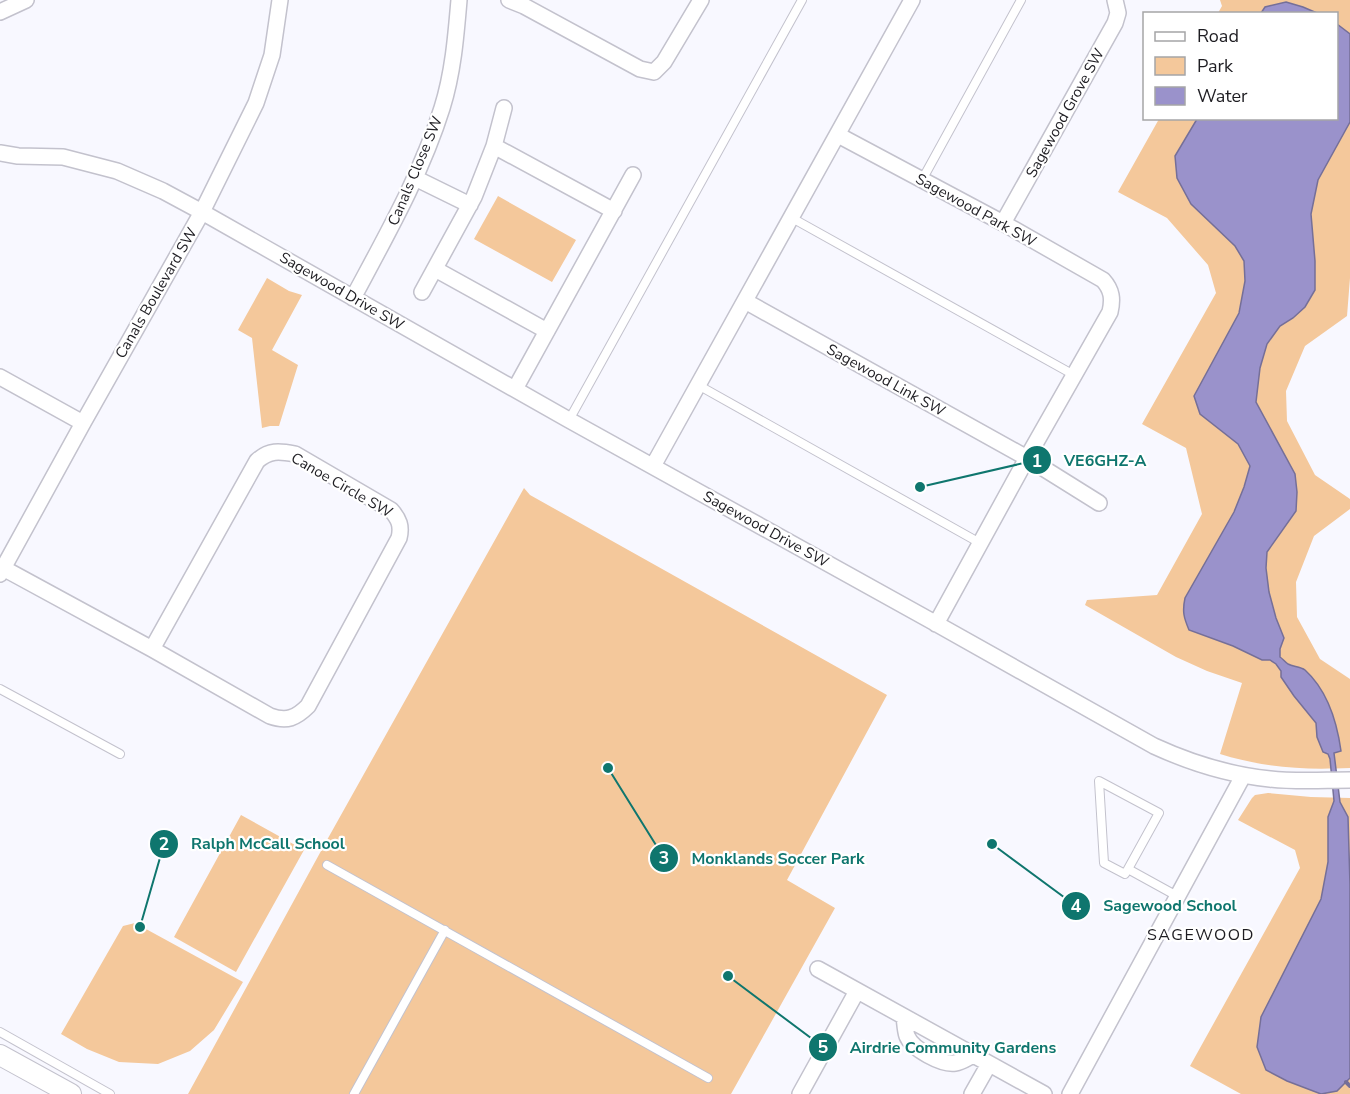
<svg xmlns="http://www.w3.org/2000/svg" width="1350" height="1094" viewBox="0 0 1350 1094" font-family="'Nunito Sans',sans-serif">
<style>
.green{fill:#f4c89b}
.water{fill:#9a92cb;stroke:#756f98;stroke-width:1.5}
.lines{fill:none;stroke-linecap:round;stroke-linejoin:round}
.stream{stroke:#756f98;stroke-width:4}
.service-casing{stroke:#c3c2cd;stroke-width:10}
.minor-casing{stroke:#c3c2cd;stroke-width:18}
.tertiary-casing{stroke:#c3c2cd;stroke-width:22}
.service{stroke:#fff;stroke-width:8}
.minor{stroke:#fff;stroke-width:15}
.tertiary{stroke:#fff;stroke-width:20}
.labels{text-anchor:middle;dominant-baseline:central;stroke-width:4.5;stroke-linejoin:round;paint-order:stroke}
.street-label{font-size:15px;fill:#1e1d22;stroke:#fff}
.neighbourhood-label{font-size:16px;letter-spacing:1.5px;fill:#1e1d22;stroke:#fff}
.leader{fill:none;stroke:#0f766e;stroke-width:2}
.callout-dot{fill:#0f766e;stroke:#fff;stroke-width:2}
.mark-label{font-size:18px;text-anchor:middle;font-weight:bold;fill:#fff}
.callout-label{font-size:16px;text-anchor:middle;font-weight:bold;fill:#0f766e;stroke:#fff;stroke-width:4.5;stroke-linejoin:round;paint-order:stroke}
</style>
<rect width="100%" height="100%" fill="#f8f8ff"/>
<path class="green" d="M 1220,0 L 1350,0 L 1350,278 L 1347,316 L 1305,346 L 1286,391 L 1287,421 L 1315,475 L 1350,499 L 1350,509 L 1314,536 L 1296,582 L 1297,617 L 1320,659 L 1350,679 L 1350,768 C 1302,770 1266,768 1220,754 L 1242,683 L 1207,671 L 1176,657 L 1085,605 L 1087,600 L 1157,595 L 1202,514 L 1186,448 L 1142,424 L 1216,293 L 1208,265 L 1167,218 L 1118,192 L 1159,119 L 1336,118 L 1336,14 L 1218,13 L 1222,6 Z
M 498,196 L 576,240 L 552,282 L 474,239 Z
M 267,278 L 289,291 L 302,295 L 272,350 L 298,365 L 279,426 L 270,426 L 262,428 L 252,338 L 238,330 Z
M 524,488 L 530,495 L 887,695 L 787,880 L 835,908 L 731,1094 L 188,1094 L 327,840 Z
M 1268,793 L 1311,797 L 1350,798 L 1350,1094 L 1241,1094 L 1190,1066 L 1300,868 L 1295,850 L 1238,820 L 1252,798 L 1255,795 Z
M 241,815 L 304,850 L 236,972 L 174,937 Z
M 135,923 L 243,982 L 214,1030 L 190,1051 L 158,1064 L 119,1062 L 87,1049 L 61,1034 L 123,926 Z"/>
<path class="water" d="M 1286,2 L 1303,7 L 1317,13 L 1261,13 L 1265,7 Z
M 1337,24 L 1350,34 L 1350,122 L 1318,180 L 1311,214 L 1315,261 L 1315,290 L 1305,307 L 1293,318 L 1280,326 L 1267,344 L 1260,368 L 1256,402 L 1295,474 L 1297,492 L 1296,511 L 1267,552 L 1266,568 L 1269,592 L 1276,618 L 1284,638 L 1280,649 L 1280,657 C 1283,659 1285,662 1288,664 C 1293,667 1300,666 1305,670 C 1327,690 1337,722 1341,751 L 1334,753 L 1340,802 L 1348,817 L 1350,885 L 1350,1078 L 1337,1091 L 1321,1094 L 1287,1081 L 1266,1070 L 1257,1047 L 1261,1017 L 1321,899 L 1328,862 L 1328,817 L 1334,801 L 1330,759 L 1328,754 L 1323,752 L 1317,737 L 1316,723 L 1294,696 L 1281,677 L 1281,671 L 1276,664 L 1270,660 L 1262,660 L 1233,646 L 1189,630 C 1184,618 1182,612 1185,598 L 1234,512 L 1244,487 L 1250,466 L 1238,444 L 1200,414 L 1194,396 L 1239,313 L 1245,281 L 1244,261 L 1235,246 L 1191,204 L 1177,178 L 1175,156 L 1197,119 L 1336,118 Z"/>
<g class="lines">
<path class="stream" d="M 1346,1082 L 1350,1086"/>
<g class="service-casing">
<path id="service" d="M 922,180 L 1021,0
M 792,218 L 1074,375
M 698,385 L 980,543
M 569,420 L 802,0
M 0,689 L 120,754
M 327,865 L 708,1078
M 1128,869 L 1125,874 L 1104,863 L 1099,781 L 1159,813 L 1128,869 L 1177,896
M 0,1032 L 110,1094
M 354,1094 L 445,930"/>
</g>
<g class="minor-casing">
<path id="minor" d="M 509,0 L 524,6 L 640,69 L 654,72 L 664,62 L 701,0
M 0,12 L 26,0
M 838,135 L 1003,223 L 1103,280 C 1112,290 1113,299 1110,312 L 1027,458 L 936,624
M 494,146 L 614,211
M 0,153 L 18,156 L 63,157 L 117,171 L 163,191 L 202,212 L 569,420 L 935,623 L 1154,746 C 1191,763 1230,775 1270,779 C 1296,782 1324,780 1350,780
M 415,178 L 470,205
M 1003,223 L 1115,23 L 1118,13 L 1115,0
M 435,269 L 547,331
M 422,292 L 474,197 L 494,146 L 504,108
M 353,298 C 386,236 421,175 442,108 C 453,73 456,36 459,0
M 745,301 L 1027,458 L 1099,503
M 0,377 L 83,423
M 515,389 L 633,175
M 653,466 L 912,0
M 3,568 L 152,649 L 270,716 C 287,722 296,718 308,706 L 399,538 C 402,526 399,519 391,510 L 295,454 C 279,451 269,450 257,461 L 152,649
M 0,574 L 83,423 L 202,212 L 256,103 L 272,55 L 280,0
M 818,969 L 1044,1094
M 904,1017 C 905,1023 905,1030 907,1036 C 912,1049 942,1065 955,1063 C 962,1062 967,1058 973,1055
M 800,1094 L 857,991
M 972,1094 L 989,1064
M 1070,1094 L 1243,776"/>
</g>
<g class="tertiary-casing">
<path id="tertiary" d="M 0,1055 L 71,1094"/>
</g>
<use href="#service" class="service"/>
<use href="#minor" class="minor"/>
<use href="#tertiary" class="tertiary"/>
</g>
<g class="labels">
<g class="street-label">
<text transform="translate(1065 113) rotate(-61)">Sagewood Grove SW</text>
<text transform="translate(415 171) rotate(-67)">Canals Close SW</text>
<text transform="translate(976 210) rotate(29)">Sagewood Park SW</text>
<text transform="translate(342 291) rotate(30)">Sagewood Drive SW</text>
<text transform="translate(156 293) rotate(-60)">Canals Boulevard SW</text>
<text transform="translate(886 380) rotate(29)">Sagewood Link SW</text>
<text transform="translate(342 485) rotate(30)">Canoe Circle SW</text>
<text transform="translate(766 529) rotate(29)">Sagewood Drive SW</text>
</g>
<g class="neighbourhood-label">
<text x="1201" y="935">SAGEWOOD</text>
</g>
</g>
<path class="leader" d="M920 487L1037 460M140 927L164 844M608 768L664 858M992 844L1076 906M728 976L823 1047"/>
<g class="callout-dot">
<circle cx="920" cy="487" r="6"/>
<circle cx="140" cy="927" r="6"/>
<circle cx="608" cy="768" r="6"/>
<circle cx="992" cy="844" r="6"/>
<circle cx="728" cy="976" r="6"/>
<circle cx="1037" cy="460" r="15"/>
<circle cx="164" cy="844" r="15"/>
<circle cx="664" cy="858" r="15"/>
<circle cx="1076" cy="906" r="15"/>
<circle cx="823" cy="1047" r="15"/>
</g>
<g class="mark-label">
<text x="1037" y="467">1</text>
<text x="164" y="850">2</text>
<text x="664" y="864">3</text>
<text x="1076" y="912">4</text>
<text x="823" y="1053">5</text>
</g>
<g class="callout-label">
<text x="1105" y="466">VE6GHZ-A</text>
<text x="268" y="849">Ralph McCall School</text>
<text x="778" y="864">Monklands Soccer Park</text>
<text x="1170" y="911">Sagewood School</text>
<text x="953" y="1053">Airdrie Community Gardens</text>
</g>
<rect x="1143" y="12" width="195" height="108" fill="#ffffff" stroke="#a5a5a7" stroke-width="1.5"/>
<rect x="1155" y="32" width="30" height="9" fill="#ffffff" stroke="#a5a5a7" stroke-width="1.5"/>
<text x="1197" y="42" font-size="18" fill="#1e1d22">Road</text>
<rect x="1155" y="57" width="30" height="18" fill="#f4c89b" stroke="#a5a5a7" stroke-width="1.5"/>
<text x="1197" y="72" font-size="18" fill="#1e1d22">Park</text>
<rect x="1155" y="87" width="30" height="18" fill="#9a92cb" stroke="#a5a5a7" stroke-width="1.5"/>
<text x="1197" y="102" font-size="18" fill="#1e1d22">Water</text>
</svg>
